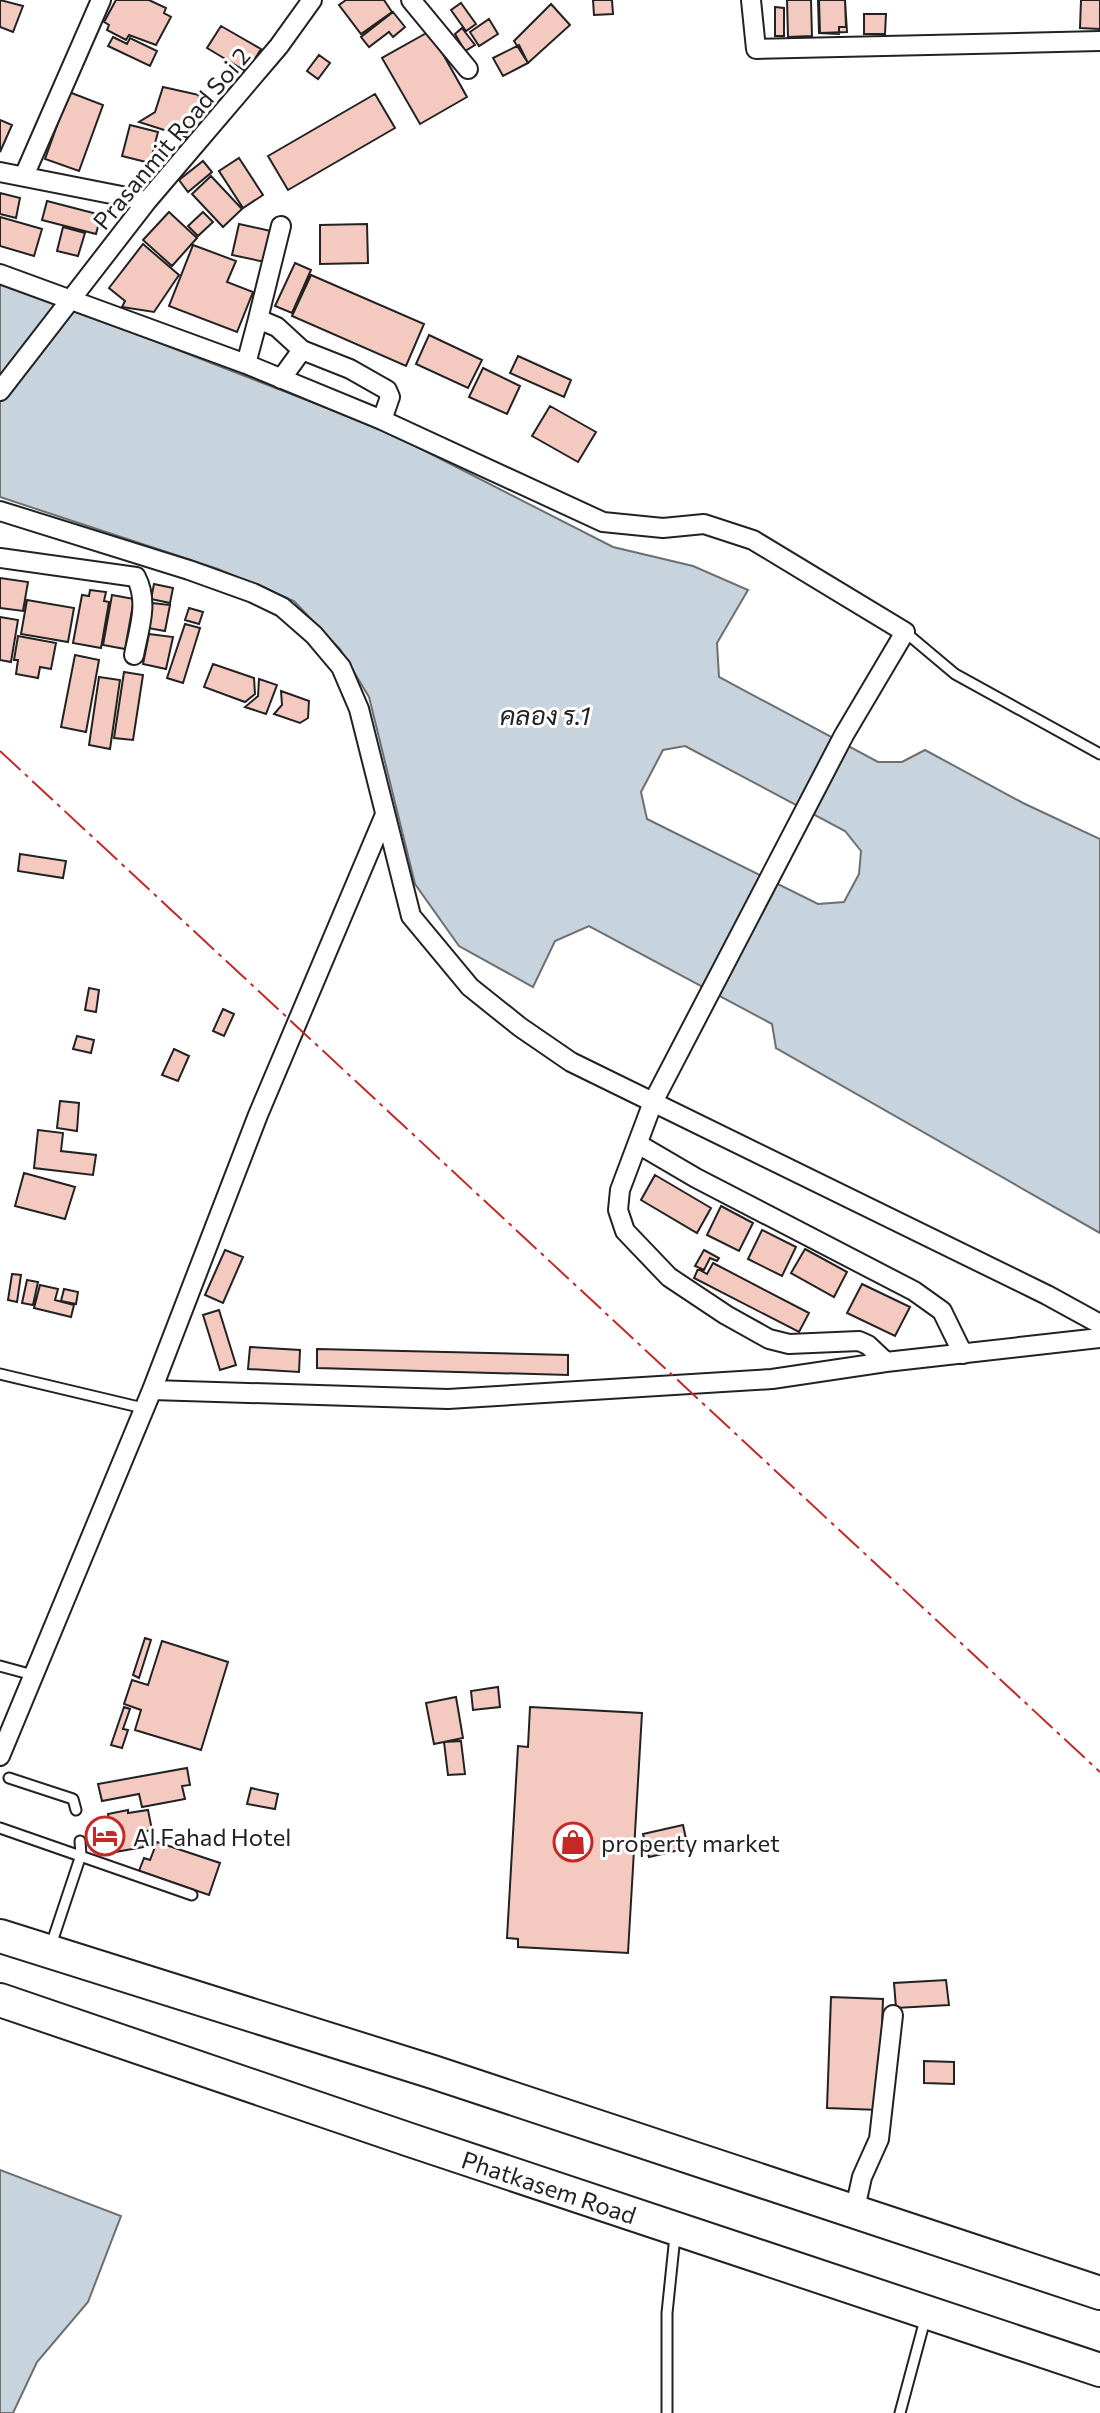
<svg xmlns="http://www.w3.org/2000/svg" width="1100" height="2413" viewBox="0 0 1100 2413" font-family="Commissioner,Sarabun,sans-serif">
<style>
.water{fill:#c7d3dd;stroke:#6f6f6f;stroke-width:2;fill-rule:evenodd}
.building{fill:#f3c9c0;stroke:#222;stroke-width:2}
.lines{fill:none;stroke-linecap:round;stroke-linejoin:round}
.lane-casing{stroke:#222;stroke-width:13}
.street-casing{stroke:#222;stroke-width:22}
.highway-casing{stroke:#222;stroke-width:36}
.lane{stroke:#fff;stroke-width:9}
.street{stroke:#fff;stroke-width:18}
.highway{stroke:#fff;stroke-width:32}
.power{stroke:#c62828;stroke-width:2;stroke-dasharray:28 6 4 6;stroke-linecap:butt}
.labels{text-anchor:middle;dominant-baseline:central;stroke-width:6;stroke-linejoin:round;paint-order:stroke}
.street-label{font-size:24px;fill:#222;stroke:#fff}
.poi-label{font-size:24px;fill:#222;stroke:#fff;text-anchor:start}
.water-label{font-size:26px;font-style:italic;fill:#222;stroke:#fff}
</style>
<rect width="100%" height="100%" fill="#fff"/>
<path class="water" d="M 0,281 L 384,430 L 613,547 L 693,566 L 748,590 L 717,643 L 719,677 L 878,762 L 902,762 L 925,750 L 1023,803 L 1100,839 L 1100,1233 L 776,1048 L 772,1024 L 589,926 L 555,941 L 533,987 L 459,946 L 415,884 L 369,697 L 340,649 L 294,601 L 218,569 L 0,497 ZM 685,746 L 845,831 L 861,851 L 859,874 L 844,902 L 818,904 L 647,819 L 641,792 L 663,750 Z
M 0,2170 L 121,2216 L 88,2302 L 37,2362 L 13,2413 L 0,2413 Z"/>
<path class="building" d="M 0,0 L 23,6 L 13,32 L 0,27 Z
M 116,0 L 149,0 L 166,8 L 164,13 L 171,17 L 156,45 L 129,35 L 126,40 L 107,30 L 109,25 L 104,22 Z
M 346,0 L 384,0 L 392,12 L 361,34 L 339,5 Z
M 593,0 L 612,0 L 613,14 L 594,15 Z
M 787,0 L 811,0 L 812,36 L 788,37 Z
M 818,0 L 845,0 L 846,27 L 839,27 L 839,34 L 819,33 Z
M 819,0 L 845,0 L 847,32 L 820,33 Z
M 1081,0 L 1100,0 L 1100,29 L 1080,28 Z
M 461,3 L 476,24 L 466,31 L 451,10 Z
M 551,4 L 570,25 L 528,63 L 514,41 Z
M 775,7 L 784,8 L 784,36 L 775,36 Z
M 393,12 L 405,27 L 393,37 L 389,32 L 369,47 L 361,37 Z
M 864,14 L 886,14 L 885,34 L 864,34 Z
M 864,14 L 886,14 L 885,34 L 864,34 Z
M 489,19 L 498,34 L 479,46 L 470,32 Z
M 221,26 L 261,49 L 247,72 L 207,48 Z
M 462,28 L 475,45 L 465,51 L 455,34 Z
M 430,31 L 467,97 L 420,124 L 382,58 Z
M 113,37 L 127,44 L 130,38 L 157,51 L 150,66 L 108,46 Z
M 519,45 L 528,63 L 503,76 L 493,58 Z
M 319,55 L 330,63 L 318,79 L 307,71 Z
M 163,87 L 199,95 L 198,104 L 207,107 L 200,134 L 189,131 L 186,137 L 139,122 L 155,112 Z
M 69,92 L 103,105 L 79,171 L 45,159 Z
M 375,94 L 395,128 L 288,190 L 268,156 Z
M 0,120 L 12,125 L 0,152 Z
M 130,125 L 158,132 L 150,163 L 122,156 Z
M 239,158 L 263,195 L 243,208 L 219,171 Z
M 203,161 L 212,172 L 188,192 L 179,180 Z
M 211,176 L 242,209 L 223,227 L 192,194 Z
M 0,193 L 20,198 L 16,218 L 0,214 Z
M 47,201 L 101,215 L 96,234 L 42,220 Z
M 169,212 L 197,238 L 172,266 L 143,240 Z
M 203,212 L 213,222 L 198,236 L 188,226 Z
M 0,217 L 42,229 L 34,256 L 0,246 Z
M 239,224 L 271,231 L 265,262 L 232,255 Z
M 367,224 L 368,263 L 320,264 L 320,225 Z
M 63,227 L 85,233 L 78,256 L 57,251 Z
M 143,244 L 179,275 L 154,312 L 122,307 L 125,301 L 109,288 Z
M 193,245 L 236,261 L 227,282 L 253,292 L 237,332 L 169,306 Z
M 295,263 L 311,270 L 292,313 L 275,306 Z
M 311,275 L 424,324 L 406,366 L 292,316 Z
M 429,335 L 482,360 L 468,388 L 416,364 Z
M 518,356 L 571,380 L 564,397 L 510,373 Z
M 483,368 L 520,386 L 507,414 L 469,397 Z
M 550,406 L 596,432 L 578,462 L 532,436 Z
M 0,578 L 28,582 L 23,611 L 0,608 Z
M 154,584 L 173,588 L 170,603 L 151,599 Z
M 90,590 L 106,592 L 104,601 L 109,602 L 101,648 L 73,643 L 82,595 L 89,596 Z
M 112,595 L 134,599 L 125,649 L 103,645 Z
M 27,600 L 74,608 L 68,642 L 21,634 Z
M 152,603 L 170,605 L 165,631 L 148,628 Z
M 189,608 L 203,612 L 199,624 L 185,620 Z
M 0,617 L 18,620 L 11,662 L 0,660 Z
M 185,624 L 200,628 L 183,683 L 167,678 Z
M 149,634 L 173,637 L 166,669 L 143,664 Z
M 18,636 L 56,643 L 51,669 L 40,667 L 38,678 L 16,674 L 18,660 L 14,660 Z
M 75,655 L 99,660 L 86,732 L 61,727 Z
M 213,664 L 254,678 L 255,694 L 245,702 L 204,687 Z
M 124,672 L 143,675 L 133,740 L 114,738 Z
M 99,677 L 120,680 L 110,749 L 89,745 Z
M 259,679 L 277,685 L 266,714 L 245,707 L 258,696 Z
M 281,691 L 309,701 L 308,718 L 300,723 L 274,714 L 282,705 Z
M 20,854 L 66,861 L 63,878 L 18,871 Z
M 89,988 L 99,990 L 96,1012 L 85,1010 Z
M 223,1009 L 234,1014 L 224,1036 L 213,1031 Z
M 77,1036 L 94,1040 L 91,1053 L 73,1049 Z
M 174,1049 L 189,1056 L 178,1081 L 162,1075 Z
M 60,1101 L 79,1103 L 77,1131 L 57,1128 Z
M 38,1130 L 63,1133 L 61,1151 L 96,1155 L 93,1175 L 34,1168 Z
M 24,1173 L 75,1187 L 65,1219 L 15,1206 Z
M 655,1175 L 711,1208 L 697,1233 L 641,1200 Z
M 721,1206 L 753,1223 L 739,1251 L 707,1235 Z
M 762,1230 L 796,1247 L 782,1276 L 748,1259 Z
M 805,1249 L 847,1272 L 834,1297 L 791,1273 Z
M 225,1250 L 243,1257 L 223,1303 L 205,1295 Z
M 704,1250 L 719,1258 L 717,1261 L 710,1258 L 704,1270 L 695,1266 Z
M 713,1263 L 809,1313 L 799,1332 L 694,1278 L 698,1269 L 707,1274 Z
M 12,1274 L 21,1275 L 17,1302 L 8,1300 Z
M 27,1280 L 38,1282 L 33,1305 L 22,1303 Z
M 862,1284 L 910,1307 L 895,1336 L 847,1313 Z
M 40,1285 L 58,1289 L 55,1300 L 74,1305 L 71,1317 L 34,1308 Z
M 64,1289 L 78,1292 L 76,1304 L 61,1301 Z
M 219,1310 L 236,1365 L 220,1370 L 203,1315 Z
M 250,1347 L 300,1350 L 299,1372 L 248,1369 Z
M 317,1349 L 568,1355 L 568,1375 L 317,1368 Z
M 145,1638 L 151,1640 L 139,1678 L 133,1675 Z
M 162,1641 L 228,1662 L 201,1750 L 135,1730 L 141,1710 L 124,1704 L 132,1680 L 148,1685 Z
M 498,1687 L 500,1707 L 473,1710 L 471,1691 Z
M 456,1697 L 463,1738 L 434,1744 L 426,1703 Z
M 124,1707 L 130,1709 L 123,1729 L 128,1730 L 122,1748 L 111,1745 Z
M 530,1707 L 642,1713 L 628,1953 L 518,1947 L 518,1939 L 507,1938 L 518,1746 L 528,1747 Z
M 461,1741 L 465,1774 L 448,1775 L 444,1742 Z
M 187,1768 L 190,1785 L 182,1786 L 185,1799 L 142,1807 L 139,1794 L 102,1801 L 98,1784 Z
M 251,1788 L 278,1794 L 275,1809 L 247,1804 Z
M 128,1810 L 128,1813 L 148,1810 L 152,1830 L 141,1832 L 144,1847 L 115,1852 L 108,1814 Z
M 683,1825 L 688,1848 L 649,1857 L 643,1834 Z
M 157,1842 L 220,1863 L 209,1895 L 139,1871 L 144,1858 L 150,1860 Z
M 946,1980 L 949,2005 L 896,2008 L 894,1983 Z
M 831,1997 L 883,1999 L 879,2110 L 827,2108 Z
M 924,2061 L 954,2062 L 954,2084 L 924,2083 Z"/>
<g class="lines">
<g class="lane-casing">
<path id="lane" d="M 905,632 L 955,674 L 1100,754
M 0,1374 L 143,1408
M 0,1666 L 33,1675
M 9,1778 L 73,1799 L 76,1810
M 0,1828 L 192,1895
M 51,1945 L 81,1855 L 80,1841
M 667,2413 L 667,2313 L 675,2236
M 900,2413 L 926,2316"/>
</g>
<g class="street-casing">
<path id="street" d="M 411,0 L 468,69
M 751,0 L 756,49 L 1100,41
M 0,172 L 147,201
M 24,176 L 101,0
M 281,226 L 258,319 L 277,327 L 302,350
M 0,274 L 246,364 L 382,420 L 603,522 L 663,528 L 704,524 L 753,540 L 905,632 L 844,735 L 653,1102 L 620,1190 L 618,1210 L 625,1231 L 669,1277 L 726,1315 L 769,1339 L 789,1344 L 859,1341 L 868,1345 L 886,1362
M 246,364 L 258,319
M 281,379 L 302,350 L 350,369 L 387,390 L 390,397 L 382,420
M 0,391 L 147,201 L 279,46 L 312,0
M 0,511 L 189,570 L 253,593 L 282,607 L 314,635 L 341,667 L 359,709 L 411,916 L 470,987 L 520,1027 L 571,1062 L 1047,1295 L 1100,1324
M 0,558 L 136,577 C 149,602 139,629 134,655
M 638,1144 L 696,1178 L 914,1291 L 942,1311 L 963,1354
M 152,1390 L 448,1399 L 772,1379 L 886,1362 L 1100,1338
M 0,1756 L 152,1390 L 258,1115 L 384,817
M 854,2213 L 862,2177 L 879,2139 L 893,2015"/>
</g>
<g class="highway-casing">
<g id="highway">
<path d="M 0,1936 L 433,2072 L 1100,2293"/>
<path id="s1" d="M 0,2000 L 410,2140 L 1100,2370"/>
</g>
</g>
<use href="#lane" class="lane"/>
<use href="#street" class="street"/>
<use href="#highway" class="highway"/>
<path class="power" d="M 0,751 L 1100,1772"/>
</g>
<defs>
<g id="hotel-ring" transform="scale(2)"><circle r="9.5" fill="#fff" stroke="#c62828" stroke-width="1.5"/><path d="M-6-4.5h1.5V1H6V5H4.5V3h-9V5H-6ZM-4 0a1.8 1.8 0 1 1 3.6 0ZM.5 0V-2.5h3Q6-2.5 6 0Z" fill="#c62828"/></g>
<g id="shop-ring" transform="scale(2)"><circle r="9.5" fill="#fff" stroke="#c62828" stroke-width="1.5"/><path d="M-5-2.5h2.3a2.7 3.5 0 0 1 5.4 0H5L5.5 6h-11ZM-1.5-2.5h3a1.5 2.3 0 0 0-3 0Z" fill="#c62828"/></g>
</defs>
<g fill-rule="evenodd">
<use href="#hotel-ring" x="105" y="1836"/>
<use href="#shop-ring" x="573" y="1842"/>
</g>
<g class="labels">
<g class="street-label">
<text transform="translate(171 138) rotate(-50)">Prasanmit Road Soi 2</text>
<text stroke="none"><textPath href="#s1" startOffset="580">Phatkasem Road</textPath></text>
</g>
<g class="poi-label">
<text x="133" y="1836">Al Fahad Hotel</text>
<text x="601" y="1842">property market</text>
</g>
<g class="water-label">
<text x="545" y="714">คลอง ร.1</text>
</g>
</g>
</svg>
